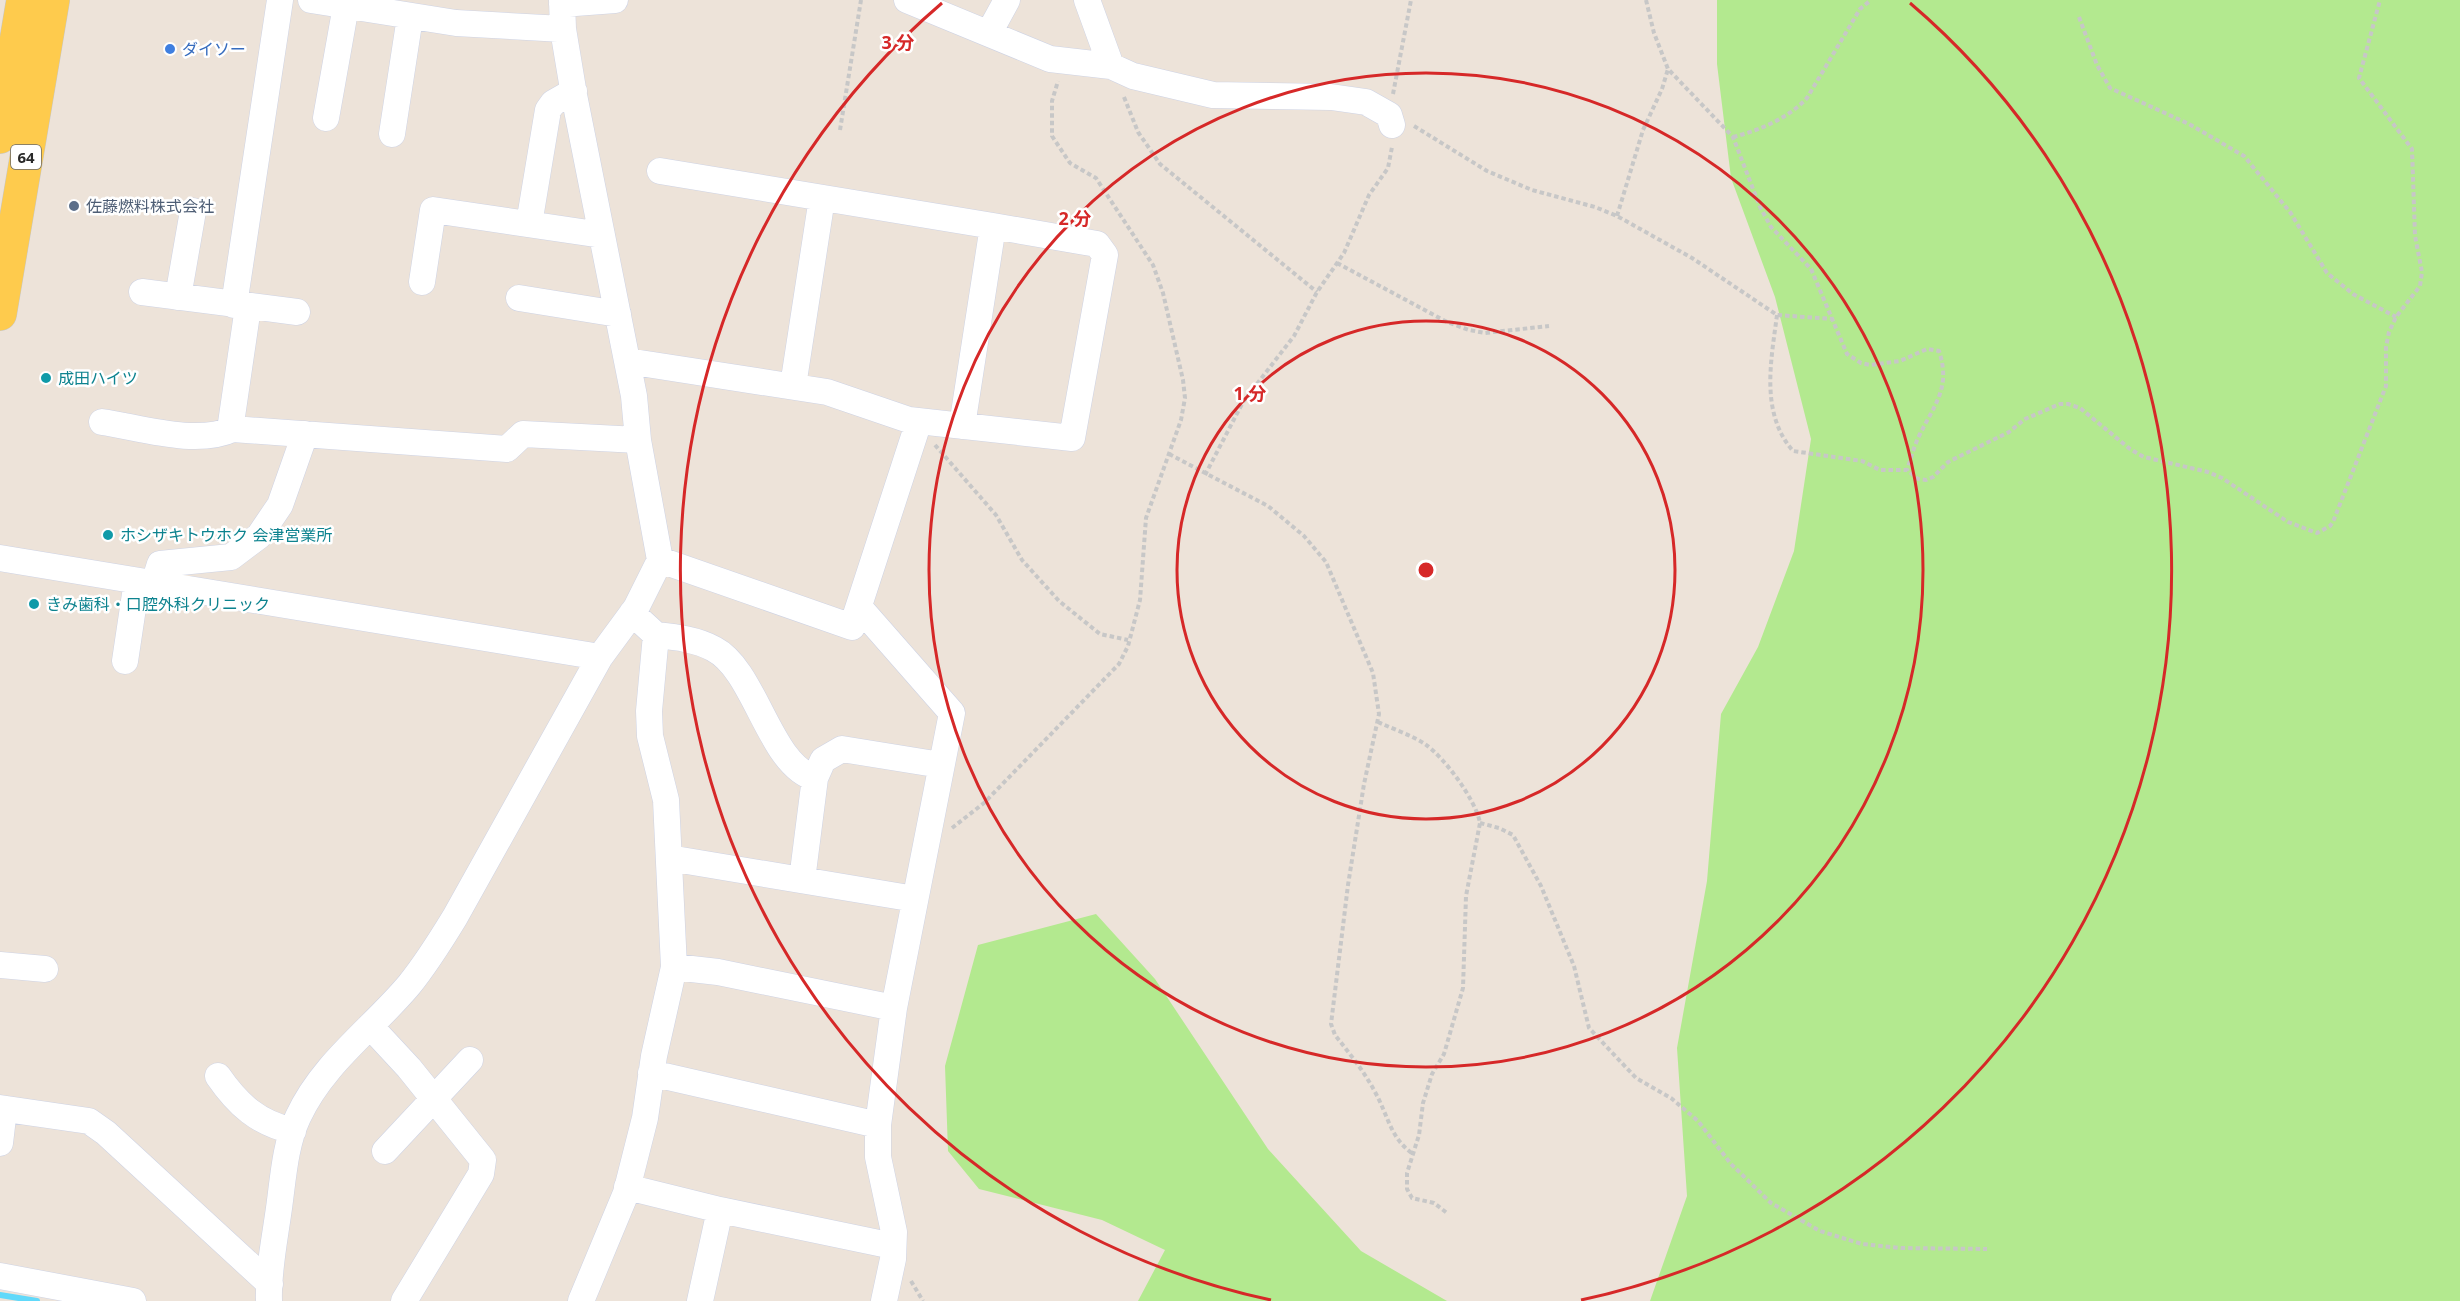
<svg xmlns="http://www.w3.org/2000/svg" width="2460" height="1301" viewBox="0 0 2460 1301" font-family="'Open Sans','Noto Sans JP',sans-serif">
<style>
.green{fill:#b3e98f}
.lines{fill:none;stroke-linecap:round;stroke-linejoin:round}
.stream{stroke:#61d9fa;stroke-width:6}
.minor-casing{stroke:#ced3e4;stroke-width:27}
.major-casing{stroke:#c7c7c7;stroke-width:34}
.path{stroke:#c7c7c7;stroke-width:4;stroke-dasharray:4.5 3;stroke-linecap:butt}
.minor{stroke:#fff;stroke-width:26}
.major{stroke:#fecb4d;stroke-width:33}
.ring{fill:none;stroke:#d62828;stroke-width:3}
.shop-dot{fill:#3f7fe0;stroke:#fff;stroke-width:2}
.service-dot{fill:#5c6f8a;stroke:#fff;stroke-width:2}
.culture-dot{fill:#0f9aa8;stroke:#fff;stroke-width:2}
.labels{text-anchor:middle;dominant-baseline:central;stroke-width:5;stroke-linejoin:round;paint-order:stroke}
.shield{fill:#fff;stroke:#696969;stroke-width:1.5}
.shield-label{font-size:15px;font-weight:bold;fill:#292929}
.shop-label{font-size:16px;fill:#366cbe;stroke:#fff;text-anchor:start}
.service-label{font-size:16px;fill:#4e5e75;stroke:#fff;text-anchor:start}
.culture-label{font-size:16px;fill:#0d838f;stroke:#fff;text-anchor:start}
.centre{fill:#d62828;stroke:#fff;stroke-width:3}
.ring-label{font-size:18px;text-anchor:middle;font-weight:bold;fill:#d62828;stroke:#fff;stroke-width:5;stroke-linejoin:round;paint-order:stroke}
</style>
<rect width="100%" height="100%" fill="#ede3d9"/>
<path class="green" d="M 1717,0 L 2460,0 L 2460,1301 L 1650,1301 L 1687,1196 L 1677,1048 L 1707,881 L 1721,714 L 1758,647 L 1794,551 L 1811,439 L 1775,297 L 1731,178 L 1717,64 Z
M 1096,914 L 1155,979 L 1268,1149 L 1361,1251 L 1447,1301 L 1138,1301 L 1165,1250 L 1102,1220 L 979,1189 L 948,1151 L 945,1066 L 978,945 Z"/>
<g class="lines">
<path class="stream" d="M 0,1295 L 37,1301"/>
<g class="minor-casing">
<path id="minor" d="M 311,0 L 456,23 L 563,29
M 907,0 L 1050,59 L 1111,66 L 1133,76 L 1213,95 L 1331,97 L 1366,102 L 1389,115 L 1392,125
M 1087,0 L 1111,66
M 562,4 L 615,0
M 989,33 L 1007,0
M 326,118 L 347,0
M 392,134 L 410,17
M 660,171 L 993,226 L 962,426
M 529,224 L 548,110 L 553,103 L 574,91
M 422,282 L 433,210 L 602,235
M 142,292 L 297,312
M 178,297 L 193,211
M 519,298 L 618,314
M 234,305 L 280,0
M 627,361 L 827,392 L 909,420 L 1072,438 L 1105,255 L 1097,244 L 993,226
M 793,386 L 822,198
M 102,422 C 142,428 196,446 233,429 L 507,449 L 523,434 L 638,440
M 230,430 L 248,307
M 0,558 L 600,657
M 660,560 L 852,627 L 919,421
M 154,583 L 160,564 L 231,557 L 259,536 L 280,505 L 305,434
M 859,607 L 952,713 L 894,1008 L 878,1125 L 878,1157 L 894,1232 L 893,1259 L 884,1301
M 656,635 C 675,637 696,639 714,649 C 756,671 769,765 815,778
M 125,661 L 137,581
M 669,858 L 915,899
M 802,880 L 815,778 L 823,760 L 842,749 L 941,765
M 0,965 L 45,969
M 674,967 L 718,972 L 894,1008
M 370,1026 L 409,1068 L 483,1160 L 481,1174 L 404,1301
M 651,1073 L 878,1125
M 218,1076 C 238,1105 258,1123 293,1131
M 0,1108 L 89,1121 L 106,1133 L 270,1284
M 0,1143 L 4,1109
M 385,1151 L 470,1060
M 627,1187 L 720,1210 L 893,1246
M 0,1276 L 133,1301
M 269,1301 C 268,1273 274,1243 278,1215 C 283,1183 284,1147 298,1117 C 323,1063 372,1029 409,985 C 426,964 441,940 455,917 L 600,657 L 636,608 L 660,560 L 638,440 L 634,396 L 574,95 L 563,29 L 562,0
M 581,1301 L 626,1193 L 645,1118 L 654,1056 L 674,967 L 666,800 L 650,736 L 649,711 L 656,635 L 632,613
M 700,1301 L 720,1210"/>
</g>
<g class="major-casing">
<path id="major" d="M 0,137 L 23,0
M 0,314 L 53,0"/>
</g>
<path class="path" d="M 1646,0 L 1654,33 L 1668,69 L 1733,137 L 1760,207 L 1771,227 L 1811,269 L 1847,354 L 1861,363 L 1870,365 L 1900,361 L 1927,349 L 1939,351 C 1951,387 1935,404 1920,434 C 1914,446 1911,458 1907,470
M 2079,17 L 2097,65 L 2110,88 L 2189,124 L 2244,156 L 2290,212 L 2327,273 L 2353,294 L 2396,317
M 1393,94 L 1411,0
M 1124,97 L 1138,132 L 1160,164 L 1317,292
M 1414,126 L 1487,171 L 1532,190 L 1595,207 L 1617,216 L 1692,258 L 1777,315 L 1833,319
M 840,130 L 861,0
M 1733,137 C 1760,130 1787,119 1807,98 L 1860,9 L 1871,0
M 1617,216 L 1643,130 L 1662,89 L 1668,69
M 1337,263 L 1447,322 L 1469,330 L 1485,333 L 1549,326
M 1777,315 C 1771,361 1760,413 1793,451 L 1862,461 L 1880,470 L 1907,470 L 1918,479 L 1926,480 L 1933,477 L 1948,462 L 2009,432 L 2025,419 L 2060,404 L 2068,404 L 2080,408 L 2130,449 L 2144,457 L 2208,472 L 2222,478 L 2288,522 L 2317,533 L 2330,526 L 2333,522 L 2386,386 L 2386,347 L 2389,332 L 2396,317 L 2420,286 L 2422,272 L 2415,236 L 2412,149 L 2359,78 L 2380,0
M 935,445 L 996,515 L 1022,560 L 1059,601 L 1100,634 L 1128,640
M 1169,454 L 1268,506 L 1304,536 L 1326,562 L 1373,673 L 1379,714 L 1364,784 L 1348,885 L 1331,1024 L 1335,1035 C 1349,1053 1364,1071 1375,1092 C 1388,1115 1390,1138 1413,1154
M 1205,475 L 1243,402 L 1294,336 L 1317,292 L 1344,253 L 1369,195 L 1388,168 L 1392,147
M 1378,722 C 1393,729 1411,735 1425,744 C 1444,757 1476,800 1480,823 L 1466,896 L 1463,988 L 1444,1054 L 1432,1074 L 1423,1103 L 1419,1135 L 1407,1173 L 1407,1189 L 1412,1198 L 1434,1203 L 1447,1213
M 1480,823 L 1499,828 L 1513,835 L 1541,886 L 1574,966 L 1589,1028 L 1636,1078 L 1671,1098 L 1698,1121 L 1731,1164 L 1771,1203 L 1820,1231 L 1862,1244 L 1901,1248 L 1987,1249
M 952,828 L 984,803 L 1119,664 L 1128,646 L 1140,600 L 1146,518 L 1181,420 L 1185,398 L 1183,380 L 1163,293 L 1153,265 L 1096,178 L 1070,163 L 1052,136 L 1052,101 L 1058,81
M 911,1281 L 923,1301"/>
<use href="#minor" class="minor"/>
<use href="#major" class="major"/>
</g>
<g class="ring">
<circle cx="1426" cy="570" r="249"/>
<circle cx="1426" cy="570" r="497"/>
<path d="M1271 1300A746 746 0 0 1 942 3M1910 3A746 746 0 0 1 1581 1300"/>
</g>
<circle class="shop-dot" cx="170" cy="49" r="6"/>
<circle class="service-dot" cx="74" cy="206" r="6"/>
<g class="culture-dot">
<circle cx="46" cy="378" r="6"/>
<circle cx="108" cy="535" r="6"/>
<circle cx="34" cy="604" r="6"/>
</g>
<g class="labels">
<rect class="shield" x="11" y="145" width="30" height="24" rx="4.5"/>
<g class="shield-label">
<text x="26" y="157">64</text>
</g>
<g class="shop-label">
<text x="182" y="49">ダイソー</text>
</g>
<g class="service-label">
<text x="86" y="206">佐藤燃料株式会社</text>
</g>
<g class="culture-label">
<text x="58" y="378">成田ハイツ</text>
<text x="120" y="535">ホシザキトウホク 会津営業所</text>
<text x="46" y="604">きみ歯科・口腔外科クリニック</text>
</g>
</g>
<circle cx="1426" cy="570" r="9" class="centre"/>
<g class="ring-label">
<text x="898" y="49">3 分</text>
<text x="1075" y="225">2 分</text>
<text x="1250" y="400">1 分</text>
</g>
</svg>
